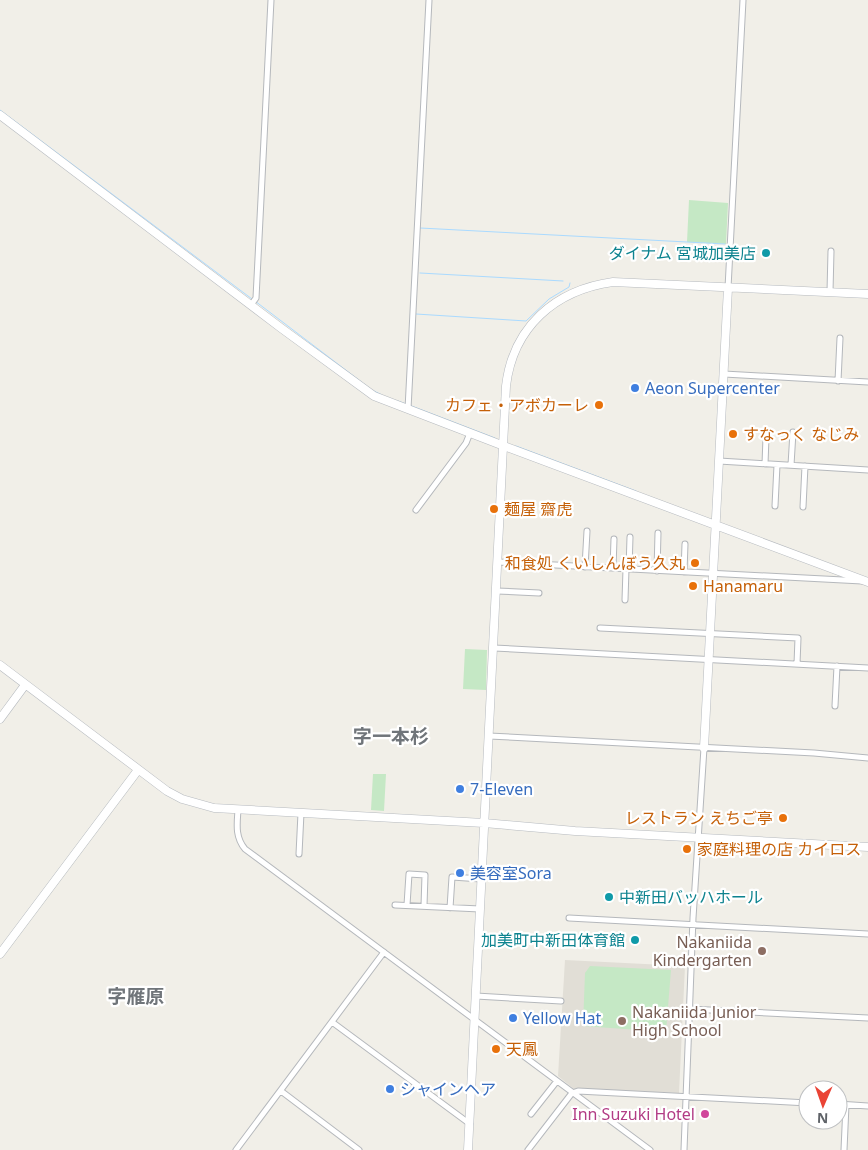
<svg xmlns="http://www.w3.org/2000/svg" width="868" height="1150" viewBox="0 0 868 1150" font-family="'Noto Sans','Noto Sans JP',sans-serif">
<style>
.education{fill:#e1ded6}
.green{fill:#c5e8c5}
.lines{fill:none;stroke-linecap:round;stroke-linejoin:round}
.stream{stroke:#aadaff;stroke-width:1}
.street-casing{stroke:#b5b8bc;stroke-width:7}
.secondary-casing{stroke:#b6babf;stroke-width:9}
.street{stroke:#fff;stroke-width:5}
.secondary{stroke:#fff;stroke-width:8}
.culture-dot{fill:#0f9aa8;stroke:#fff;stroke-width:2}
.shop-dot{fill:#3f7fe0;stroke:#fff;stroke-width:2}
.food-dot{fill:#e8710a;stroke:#fff;stroke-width:2}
.education-dot{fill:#8d6e63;stroke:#fff;stroke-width:2}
.hotel-dot{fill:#d1479c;stroke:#fff;stroke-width:2}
.labels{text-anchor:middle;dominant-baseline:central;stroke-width:4.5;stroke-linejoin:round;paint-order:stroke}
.culture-label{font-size:16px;fill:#0d838f;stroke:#fff;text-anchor:end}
.shop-label{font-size:16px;fill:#366cbe;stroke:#fff;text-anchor:start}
.food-label{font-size:16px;fill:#c56008;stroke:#fff;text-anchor:start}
.education-label{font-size:16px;fill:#785e54;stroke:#fff;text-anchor:end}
.hotel-label{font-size:16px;fill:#b23c85;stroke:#fff;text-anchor:end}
.quarter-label{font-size:19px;font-weight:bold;fill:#70757a;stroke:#fff}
</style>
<rect width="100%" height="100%" fill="#f1efe8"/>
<path class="education" d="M 565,960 L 685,966 L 679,1093 L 574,1089 L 558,1076 Z"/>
<path class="green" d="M 689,200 L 728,203 L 726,244 L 687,242 Z
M 465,649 L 487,650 L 486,690 L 463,689 Z
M 373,774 L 386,774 L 384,811 L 371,810 Z
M 590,966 L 671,970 L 666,1032 L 583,1026 L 585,973 Z"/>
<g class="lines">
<path class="stream" d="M 0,110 L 252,299
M 420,228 L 725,244
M 420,273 L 563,281
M 255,301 L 372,390 L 382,395
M 416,314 L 526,321 L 549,299 L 569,287 L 570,283
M 398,401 L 406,404
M 409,405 L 495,438
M 516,446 L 636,491"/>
<g class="street-casing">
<path id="street" d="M 728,288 L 743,0
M 830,292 L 831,251
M 251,305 L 256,298 L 271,0
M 724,374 L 868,382
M 838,381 L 840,338
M 408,409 L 429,0
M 719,461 L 868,470
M 765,464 L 766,437
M 791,465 L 793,432
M 775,506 L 777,465
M 803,507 L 805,466
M 416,510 L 466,443 L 470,433
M 498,562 L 862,581
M 585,567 L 587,531
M 613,568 L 614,539
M 629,569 L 630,537
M 657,571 L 658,533
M 684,572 L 685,544
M 497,591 L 539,593
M 625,600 L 626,569
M 600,628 L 798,638 L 797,664
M 494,648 L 868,668
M 835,706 L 837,666
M 489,736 L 814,753 L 868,758
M 238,810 C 237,824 235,837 245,849 L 650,1150
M 299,854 L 301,813
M 395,905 L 480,909
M 407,905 L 409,874 L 425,875 L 424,906
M 450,908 L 452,877 L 481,879
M 569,918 L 868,934
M 476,996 L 561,1001
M 690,1009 L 868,1018
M 332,1022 L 470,1124
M 281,1091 L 359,1150
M 838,1104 L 868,1106
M 531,1114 L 557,1081
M 236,1150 L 384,952
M 528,1150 L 572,1093 L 578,1091 L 808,1103
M 684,1150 L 693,918 L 704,748
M 844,1150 L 846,1105"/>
</g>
<g class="secondary-casing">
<path id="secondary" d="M 0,115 L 281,328 L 374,396 L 504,446 L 868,582
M 0,665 L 167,791 L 182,799 L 214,808 L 484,823 L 575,831 L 868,847
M 0,719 L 25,685
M 704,748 L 728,288
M 0,954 L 138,770
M 468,1150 L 506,386 C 513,327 555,290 613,282 L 868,294"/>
</g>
<use href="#street" class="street"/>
<use href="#secondary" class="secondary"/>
</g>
<g class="culture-dot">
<circle cx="766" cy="253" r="5"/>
<circle cx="609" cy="897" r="5"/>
<circle cx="635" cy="940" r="5"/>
</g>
<g class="shop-dot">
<circle cx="635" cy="388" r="5"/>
<circle cx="460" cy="789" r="5"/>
<circle cx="460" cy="873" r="5"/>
<circle cx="513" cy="1018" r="5"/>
<circle cx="390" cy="1089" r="5"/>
</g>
<g class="food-dot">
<circle cx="599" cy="405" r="5"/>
<circle cx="733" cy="434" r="5"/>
<circle cx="494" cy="509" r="5"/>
<circle cx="695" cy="563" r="5"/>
<circle cx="693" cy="586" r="5"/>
<circle cx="783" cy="818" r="5"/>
<circle cx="687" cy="849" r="5"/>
<circle cx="496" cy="1049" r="5"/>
</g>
<g class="education-dot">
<circle cx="762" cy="951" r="5"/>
<circle cx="622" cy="1021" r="5"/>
</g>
<circle class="hotel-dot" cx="705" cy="1114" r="5"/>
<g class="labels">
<g class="culture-label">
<text x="756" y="253">ダイナム 宮城加美店</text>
<text x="619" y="897" text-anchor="start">中新田バッハホール</text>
<text x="625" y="940">加美町中新田体育館</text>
</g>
<g class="shop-label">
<text x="645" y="388">Aeon Supercenter</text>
<text x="470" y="789">7-Eleven</text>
<text x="470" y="873">美容室Sora</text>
<text x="523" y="1018">Yellow Hat</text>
<text x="400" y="1089">シャインヘア</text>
</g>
<g class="food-label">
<text x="589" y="405" text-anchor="end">カフェ・アボカーレ</text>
<text x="743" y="434">すなっく なじみ</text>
<text x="504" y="509">麺屋 齋虎</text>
<text x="685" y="563" text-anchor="end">和食処 くいしんぼう久丸</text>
<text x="703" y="586">Hanamaru</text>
<text x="773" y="818" text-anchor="end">レストラン えちご亭</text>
<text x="697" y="849">家庭料理の店 カイロス</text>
<text x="506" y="1049">天鳳</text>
</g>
<g class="education-label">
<text x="752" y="942">Nakaniida<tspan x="752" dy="18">Kindergarten</tspan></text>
<text x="632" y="1012" text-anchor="start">Nakaniida Junior<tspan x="632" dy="18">High School</tspan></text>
</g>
<g class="hotel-label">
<text x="695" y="1114">Inn Suzuki Hotel</text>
</g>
<g class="quarter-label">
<text x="391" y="736">字一本杉</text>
<text x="136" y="996">字雁原</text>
</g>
</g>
<g transform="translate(823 1105) rotate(182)"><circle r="24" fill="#ffffff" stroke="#bfc1c3"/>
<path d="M0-4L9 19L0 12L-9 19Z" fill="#ea4335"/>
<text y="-8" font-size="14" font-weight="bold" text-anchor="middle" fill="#5f6368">N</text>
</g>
</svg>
